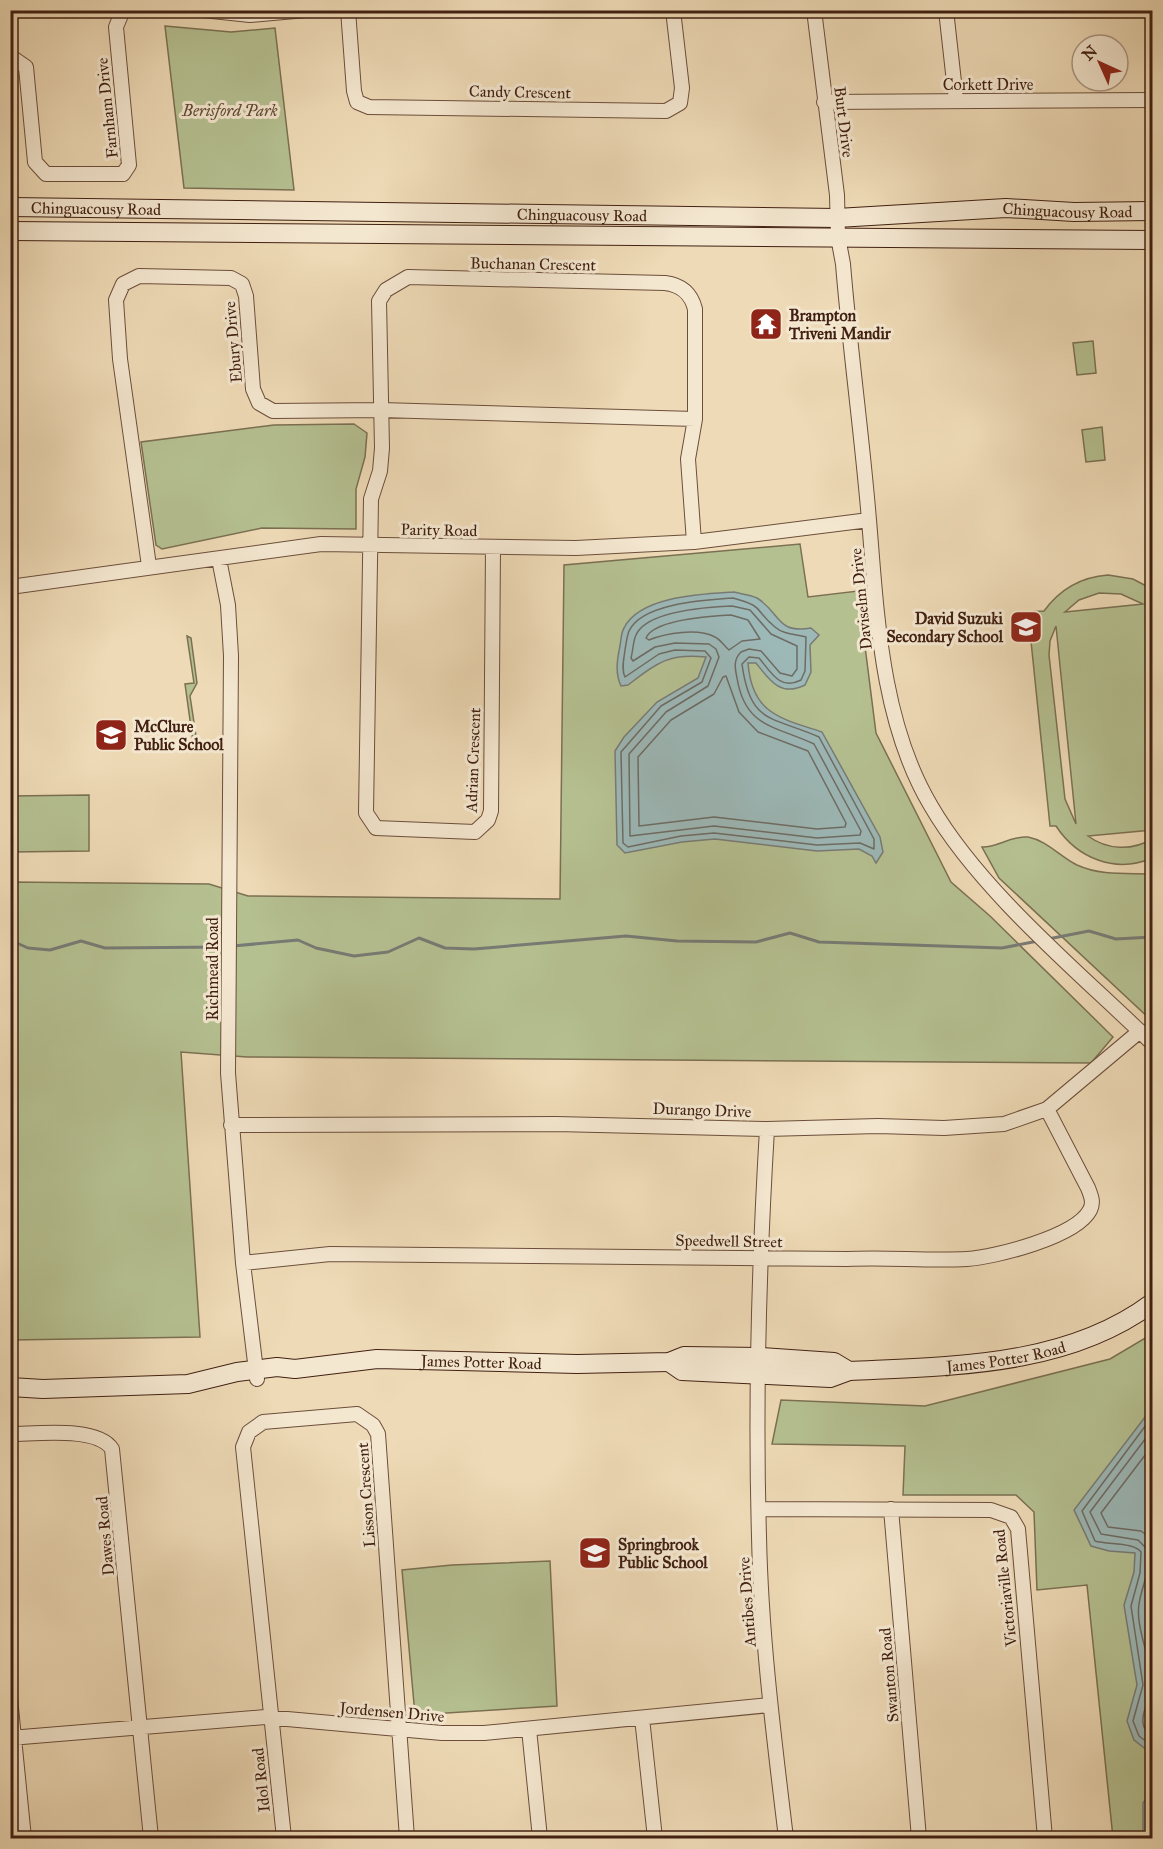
<svg xmlns="http://www.w3.org/2000/svg" width="1163" height="1849" viewBox="0 0 1163 1849" font-family="'IM FELL Great Primer',serif">
<style>
.green{fill:#b5c091;stroke:#7b7052;stroke-width:1.5;fill-rule:evenodd}
.water{fill:#9cb8b7;stroke:#787b75;stroke-width:1.5}
.lines{fill:none;stroke-linecap:round;stroke-linejoin:round}
.shore{stroke:#6e6c64;stroke-width:1.5}
.stream{stroke:#787b75;stroke-width:3}
.minor-casing{stroke:#6c4e3b;stroke-width:16}
.secondary-casing{stroke:#412012;stroke-width:20}
.minor{stroke:#f4e7d0;stroke-width:14}
.secondary{stroke:#f4e7d0;stroke-width:18}
.labels{text-anchor:middle;dominant-baseline:central;stroke-width:6;stroke-linejoin:round;paint-order:stroke}
.street-label{font-size:16px;fill:#412012;stroke:#f4e7d0}
.park-label{font-size:16px;font-style:italic;fill:#5e4832;stroke:#f4e7d0}
.poi-label{font-size:16px;font-weight:bold;fill:#412012;stroke:#f4e7d0;text-anchor:start}
</style>
<rect width="100%" height="100%" fill="#eedab6"/>
<filter id="stains"><feTurbulence type="fractalNoise" baseFrequency=".00333" numOctaves="4"/><feColorMatrix values="0 0 0 0 .2 0 0 0 0 .09 0 0 0 0 .02 0 0 0 .5 -.17"/></filter>
<radialGradient id="worn" r=".72"><stop offset=".6" stop-color="#630" stop-opacity="0"/><stop offset="1" stop-color="#630" stop-opacity=".3"/></radialGradient>
<path class="green" d="M 165,26 L 231,32 L 275,28 L 294,190 L 184,188 Z
M 1093,341 L 1096,373 L 1077,375 L 1073,343 Z
M 354,424 L 367,433 L 365,457 L 356,489 L 356,529 L 262,528 L 162,549 L 156,545 L 141,442 L 274,425 Z
M 1102,427 L 1105,460 L 1086,462 L 1082,430 Z
M 800,544 L 808,597 L 858,591 L 876,733 L 951,882 L 990,916 L 1113,1037 L 1091,1063 L 247,1057 L 181,1052 L 200,1337 L 11,1340 L 10,882 L 209,884 L 248,896 L 560,899 L 564,565 Z
M 1108,575 L 1133,579 L 1152,589 L 1152,830 L 1088,836 C 1107,850 1132,851 1152,839 L 1152,858 C 1115,874 1077,858 1056,826 L 1050,826 L 1028,612 L 1044,611 C 1060,589 1081,577 1108,575 ZM 1099,593 L 1121,594 L 1143,604 L 1065,612 L 1079,600 ZM 1056,626 L 1076,824 L 1065,799 L 1049,655 L 1050,641 Z
M 187,636 L 191,638 L 197,683 L 190,696 L 198,749 L 194,749 L 185,684 L 194,683 Z
M 89,795 L 89,851 L 11,852 L 11,796 Z
M 1028,837 C 1048,841 1059,856 1077,865 C 1101,876 1127,873 1152,874 L 1152,1021 L 999,878 L 982,847 C 996,848 1010,836 1028,837 Z
M 1152,1334 L 1152,1838 L 1113,1838 L 1087,1585 L 1037,1590 L 1034,1512 L 1016,1495 L 903,1495 L 905,1446 L 772,1444 L 781,1400 L 925,1406 L 1110,1359 Z
M 550,1561 L 557,1706 L 415,1715 L 402,1570 L 452,1565 Z"/>
<path class="water" d="M 734,592 C 741,594 751,595 757,598 C 781,613 776,634 811,628 L 819,635 L 810,645 L 811,672 L 805,685 C 781,697 770,681 756,663 L 748,663 C 752,714 780,718 822,732 L 880,837 L 883,852 L 876,863 L 872,856 L 859,849 L 817,851 L 715,839 L 682,842 L 625,853 L 617,845 L 615,751 L 624,737 L 657,702 L 698,678 L 706,657 C 668,653 657,663 628,685 L 621,686 C 615,673 617,660 620,646 C 621,640 621,633 624,628 C 640,596 703,594 734,592 Z
M 1152,1408 L 1152,1754 L 1134,1740 L 1127,1721 L 1137,1685 L 1124,1605 L 1134,1572 L 1135,1553 L 1109,1551 L 1091,1546 L 1074,1510 Z
M 1152,1790 L 1152,1838 L 1143,1838 L 1143,1803 Z"/>
<g class="lines">
<path class="shore" d="M 733,598 C 766,607 753,609 775,627 C 784,635 796,634 806,637 L 805,671 L 801,680 C 780,691 771,672 759,658 L 749,657 L 742,664 C 750,725 772,716 819,737 L 874,839 L 874,849 L 860,843 L 817,845 L 714,833 L 681,836 L 628,847 L 623,843 L 621,752 L 661,706 L 702,682 L 711,658 L 705,651 L 675,650 L 659,654 L 625,677 C 621,669 624,659 625,650 C 626,644 627,636 629,631 C 642,603 706,600 733,598 Z
M 732,606 L 750,610 L 771,634 L 797,646 L 797,669 L 792,676 L 780,673 L 761,651 L 749,649 L 741,652 C 733,660 735,668 737,678 C 745,728 776,726 814,744 L 861,831 L 860,835 L 817,838 L 714,826 L 630,836 L 629,754 L 666,712 L 708,686 L 719,657 L 716,649 L 709,644 L 675,643 L 655,647 L 633,661 L 631,658 C 633,651 633,641 636,635 C 647,610 709,607 732,606 Z
M 731,615 L 748,620 L 760,639 L 742,641 L 729,650 C 724,646 721,640 715,637 C 698,628 666,633 649,640 L 646,638 C 654,619 712,616 731,615 Z
M 726,676 L 739,712 L 758,732 L 808,751 L 846,823 L 845,827 L 817,829 L 714,817 L 639,826 L 638,757 L 671,720 L 714,694 L 723,677 Z
M 1152,1417 L 1082,1511 L 1095,1541 C 1108,1545 1134,1542 1141,1552 L 1140,1573 L 1131,1606 L 1143,1685 L 1133,1721 L 1139,1736 L 1152,1746
M 1152,1430 L 1090,1512 L 1101,1534 L 1138,1540 L 1148,1550 C 1151,1570 1142,1585 1139,1604 C 1135,1629 1153,1661 1151,1687 C 1149,1706 1133,1722 1152,1737
M 1152,1446 L 1101,1513 L 1108,1527 L 1141,1531 L 1152,1539"/>
<path class="stream" d="M 1048,939 L 1089,931 L 1116,939 L 1152,937
M 10,940 L 28,948 L 50,950 L 81,941 L 105,948 L 226,947
M 233,946 L 298,940 L 316,948 L 354,956 L 388,952 L 419,938 L 445,948 L 474,949 L 626,936 L 677,941 L 756,942 L 790,933 L 819,942 L 850,943 L 1002,948 L 1038,941"/>
<g class="minor-casing">
<path id="minor" d="M 203,10 L 250,15 L 306,10
M 348,10 L 354,91 L 357,102 L 369,107 L 666,111 L 680,103 L 682,88 L 673,10
M 814,10 L 837,195 L 838,237 L 843,264 C 850,350 862,435 869,520 C 877,615 881,722 931,806 C 981,892 1080,973 1152,1043
M 946,10 L 956,100
M 10,56 L 26,67 L 35,162 L 46,174 L 123,174 L 129,165 L 116,27 L 123,10
M 824,102 L 1152,100
M 493,548 L 491,811 L 488,820 L 475,832 L 376,828 L 366,813 L 371,499 L 380,471 L 382,448 L 379,301 L 386,290 L 408,277 L 665,283 C 681,285 691,293 695,309 L 695,419 L 688,459 L 694,542
M 219,559 L 228,605 L 231,656 L 228,1073 L 243,1263 L 257,1379
M 149,566 L 120,359 L 116,300 L 123,284 L 139,276 L 231,278 L 242,284 L 246,296 L 253,389 L 259,403 L 273,411 L 381,410 L 695,419
M 10,587 L 321,544 L 576,548 L 694,542 L 869,520
M 231,1125 L 556,1124 L 767,1129 L 878,1126 L 944,1128 L 1004,1124 L 1047,1109 L 1140,1031
M 767,1129 C 759,1264 755,1400 759,1536 C 761,1637 774,1738 786,1838
M 243,1263 L 330,1254 L 847,1259 C 887,1257 927,1261 967,1259 C 995,1257 1076,1237 1090,1210 C 1094,1202 1091,1196 1088,1188 L 1047,1109
M 10,1434 C 36,1434 97,1426 112,1449 L 151,1838
M 759,1509 L 991,1510 L 1011,1517 L 1018,1529 L 1045,1838
M 891,1509 L 919,1838
M 10,1698 L 24,1838
M 642,1718 L 655,1838
M 529,1729 L 540,1838
M 10,1738 L 265,1717 L 442,1733 L 484,1733 L 770,1705
M 284,1838 L 243,1447 L 249,1432 L 263,1422 L 357,1414 L 373,1425 L 378,1434 L 407,1838"/>
</g>
<g class="secondary-casing">
<g id="secondary">
<path id="s1" d="M 10,207 L 837,218 L 1006,208 L 1074,212 L 1152,211"/>
<path d="M 10,231 L 1152,240"/>
<path id="s2" d="M 669,1362 L 682,1371 L 830,1378 L 849,1371 C 952,1366 1066,1367 1152,1303"/>
<path id="s3" d="M 10,1387 L 43,1389 L 188,1384 L 237,1372 L 277,1367 L 295,1369 L 377,1359 L 577,1364 L 669,1362 L 684,1356 L 760,1357 L 834,1362 L 849,1371"/>
</g>
</g>
<use href="#minor" class="minor"/>
<use href="#secondary" class="secondary"/>
</g>
<defs>
<g id="temple-square" transform="scale(1.725)"><rect x="-9" y="-9" width="18" height="18" rx="4" fill="#8f2418" stroke="#f4e7d0"/><path d="M0-6L5-2H3V0L6.5 2.5H4V6H1.5V3h-3V6H-4V2.5H-6.5L-3 0V-2H-5Z" fill="#fff"/></g>
<g id="school-square" transform="scale(1.725)"><rect x="-9" y="-9" width="18" height="18" rx="4" fill="#8f2418" stroke="#f4e7d0"/><path d="M0-5L7-2L0 1L-7-2ZM-4 1L0 2.5L4 1V4Q0 6-4 4Z" fill="#fff"/></g>
</defs>
<g fill-rule="evenodd">
<use href="#temple-square" x="766" y="324"/>
<use href="#school-square" x="1026" y="627"/>
<use href="#school-square" x="111" y="735"/>
<use href="#school-square" x="595" y="1553"/>
</g>
<g class="labels">
<g class="street-label">
<text x="988" y="84">Corkett Drive</text>
<text transform="translate(520 92) rotate(1)">Candy Crescent</text>
<text transform="translate(107 108) rotate(-96)">Farnham Drive</text>
<text transform="translate(844 122) rotate(83)">Burt Drive</text>
<text stroke="none"><textPath href="#s1" startOffset="86">Chinguacousy Road</textPath></text>
<text stroke="none"><textPath href="#s1" startOffset="1058">Chinguacousy Road</textPath></text>
<text stroke="none"><textPath href="#s1" startOffset="572">Chinguacousy Road</textPath></text>
<text transform="translate(533 264) rotate(1)">Buchanan Crescent</text>
<text transform="translate(233 342) rotate(-95)">Ebury Drive</text>
<text transform="translate(439 530) rotate(1)">Parity Road</text>
<text transform="translate(861 599) rotate(-96)">Daviselm Drive</text>
<text transform="translate(473 760) rotate(-88)">Adrian Crescent</text>
<text transform="translate(212 969) rotate(-90)">Richmead Road</text>
<text transform="translate(702 1110) rotate(2)">Durango Drive</text>
<text transform="translate(729 1241) rotate(1)">Speedwell Street</text>
<text stroke="none"><textPath href="#s2" startOffset="342">James Potter Road</textPath></text>
<text stroke="none"><textPath href="#s3" startOffset="474">James Potter Road</textPath></text>
<text transform="translate(366 1495) rotate(-94)">Lisson Crescent</text>
<text transform="translate(105 1536) rotate(-95)">Dawes Road</text>
<text transform="translate(1005 1588) rotate(-96)">Victoriaville Road</text>
<text transform="translate(747 1602) rotate(-94)">Antibes Drive</text>
<text transform="translate(889 1675) rotate(-95)">Swanton Road</text>
<text transform="translate(392 1712) rotate(5)">Jordensen Drive</text>
<text transform="translate(261 1780) rotate(-96)">Idol Road</text>
</g>
<g class="park-label">
<text x="230" y="110">Berisford Park</text>
</g>
<g class="poi-label">
<text x="789" y="315">Brampton<tspan x="789" dy="18">Triveni Mandir</tspan></text>
<text x="1003" y="618" text-anchor="end">David Suzuki<tspan x="1003" dy="18">Secondary School</tspan></text>
<text x="134" y="726">McClure<tspan x="134" dy="18">Public School</tspan></text>
<text x="618" y="1544">Springbrook<tspan x="618" dy="18">Public School</tspan></text>
</g>
</g>
<rect width="1163" height="1849" fill="none" stroke="#eedab6" stroke-width="36"/>
<rect x="12" y="12" width="1139" height="1825" fill="none" stroke="#412012" stroke-width="3"/>
<rect x="18" y="18" width="1127" height="1813" fill="none" stroke="#412012" stroke-width="1.5"/>
<g transform="translate(1100 63) rotate(315)"><circle r="28" fill="#f4e7d0" stroke="#ac9784" stroke-width="1.5"/>
<path d="M0-4.5L10 22L0 15L-10 22Z" fill="#8f2418"/>
<text y="-9" font-size="16" font-weight="bold" text-anchor="middle" fill="#412012">N</text>
</g>
<rect width="100%" height="100%" filter="url(#stains)"/>
<rect width="100%" height="100%" fill="url(#worn)"/>
</svg>
